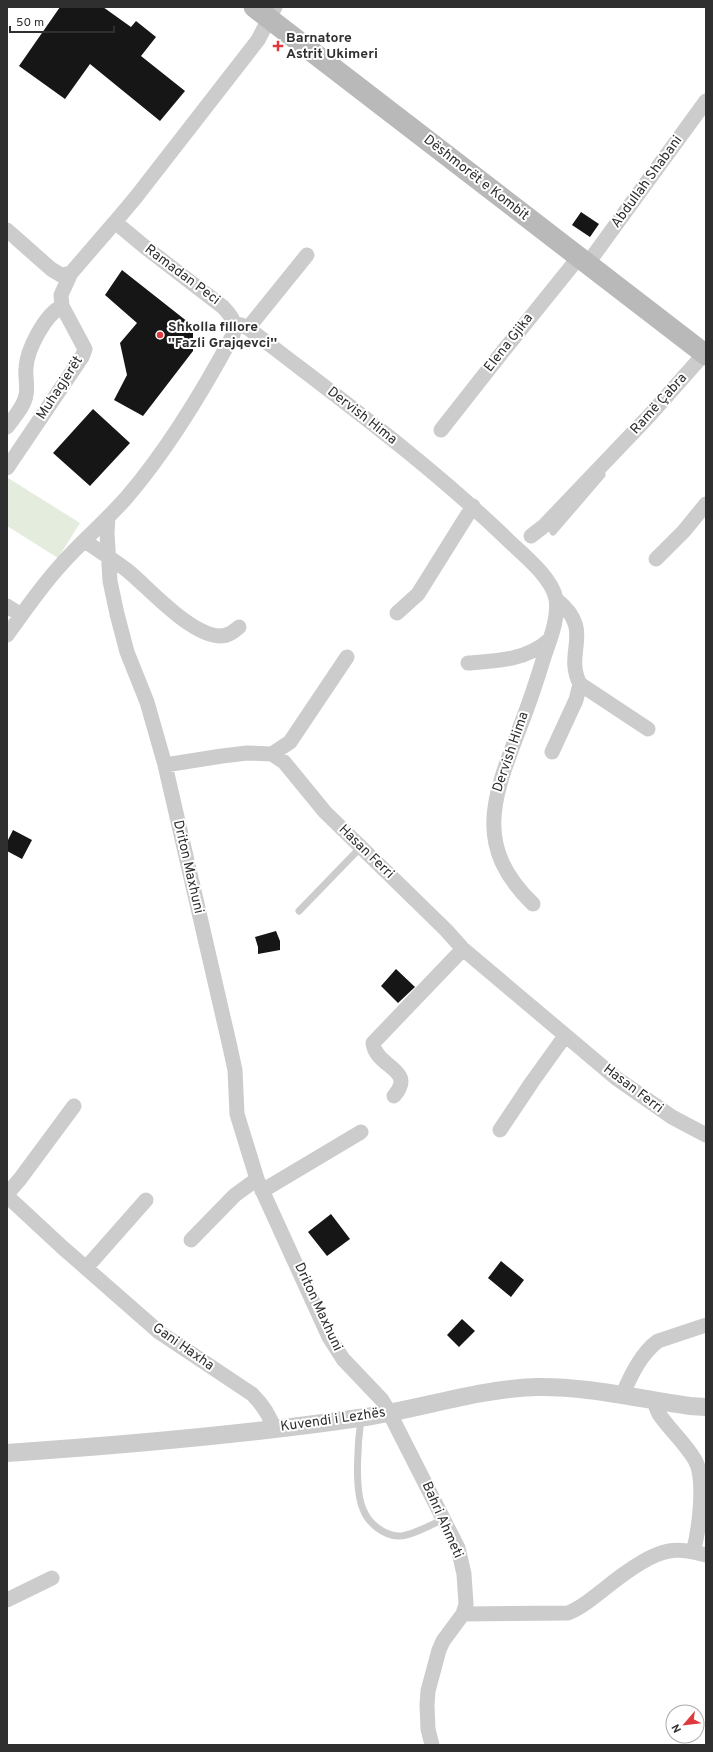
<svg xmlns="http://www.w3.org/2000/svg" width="713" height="1752" viewBox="0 0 713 1752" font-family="Overpass,sans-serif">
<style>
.green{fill:#e4ecdd}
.building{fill:#161616}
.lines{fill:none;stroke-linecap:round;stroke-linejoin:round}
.service{stroke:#ccc;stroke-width:7}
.minor{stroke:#ccc;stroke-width:15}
.tertiary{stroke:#ccc;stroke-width:18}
.secondary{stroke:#b9b9b9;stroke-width:21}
.poi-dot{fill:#de393d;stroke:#fff;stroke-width:1.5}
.labels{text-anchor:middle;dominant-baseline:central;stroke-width:4;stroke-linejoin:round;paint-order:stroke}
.poi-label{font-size:14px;font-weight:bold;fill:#2f2f2f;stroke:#fff;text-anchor:start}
.street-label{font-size:14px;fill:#2f2f2f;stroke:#fff}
</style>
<rect width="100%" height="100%" fill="#fff"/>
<path class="green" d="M 8,478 L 80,523 L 58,558 L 7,526 L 7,480 Z"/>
<path class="building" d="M 60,7 L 103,7 L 131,27 L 136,21 L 156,37 L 141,56 L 185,91 L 160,121 L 90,64 L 65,99 L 19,66 Z
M 581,212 L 599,224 L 590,237 L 572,225 Z
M 122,270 L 193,326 L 193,351 L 143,416 L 114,400 L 127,375 L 120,343 L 137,323 L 105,295 Z
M 93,409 L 130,443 L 90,486 L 53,453 Z
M 13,830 L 32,840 L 22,859 L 7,851 L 7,842 Z
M 276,931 L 280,941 L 280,950 L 258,954 L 258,947 L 255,937 Z
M 396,969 L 415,987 L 398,1003 L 381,986 Z
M 331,1214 L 350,1239 L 327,1256 L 308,1232 Z
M 501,1261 L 524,1280 L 511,1297 L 488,1278 Z
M 462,1319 L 475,1331 L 459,1347 L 447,1335 Z"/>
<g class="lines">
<path class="service" d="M 553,532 L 602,475
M 299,911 L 361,847
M 361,1418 C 358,1440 354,1489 363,1509 C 368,1523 383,1535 398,1536 C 409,1537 433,1524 444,1519"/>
<path class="minor" d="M 7,230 L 51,269 L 61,275 L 71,273 L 115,222
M 588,263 L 706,101
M 235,324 L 241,325 L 248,328 C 337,397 429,463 510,542 C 525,556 552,578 556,599 C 559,618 550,639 544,657 C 537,680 529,704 520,727 C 494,796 472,845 533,904
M 248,328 L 307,255
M 7,427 C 14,417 24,407 26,395 C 28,387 25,377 26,368 C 27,349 45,315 62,306
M 441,430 L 492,365 L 579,257
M 7,468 L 82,357 L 85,349 L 62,306 L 61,295 L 71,273
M 108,517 L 107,533 L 110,581 L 117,614 L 127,652 L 147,702 L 165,765 L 230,1047 L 235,1070 L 237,1114 L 257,1179 L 329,1337 L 343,1359 L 382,1400 L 389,1412 L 458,1548 L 464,1574 L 466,1604 L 463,1614 L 443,1641 L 439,1650 L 428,1691 L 427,1705 L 428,1729 L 432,1745
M 531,536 L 544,526 L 649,416 L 704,354
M 85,541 C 99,551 114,560 128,571 C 150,589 190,635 220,636 C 228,636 233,632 239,627
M 656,559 L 684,531 L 706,504
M 556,599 C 596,631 563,651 580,684 L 648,729
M 7,606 L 21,615
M 397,613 L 418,594 L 473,506
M 7,635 C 24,612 40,588 59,567 C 80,543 105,522 127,497 C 168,449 203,391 233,335 C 237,322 231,316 223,307 L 145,247 L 115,222 L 136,197 L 258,40 L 275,7
M 468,663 C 497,661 527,660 549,640
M 552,752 L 576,700 L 580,684
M 272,754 L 290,742 L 347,657
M 165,765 L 222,756 L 247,753 L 272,754 L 284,762 L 325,812 L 446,930 L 463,949 L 616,1078 L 672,1117 L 706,1135
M 394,1096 C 417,1069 376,1068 373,1043 L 463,949
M 500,1130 L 532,1082 L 565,1036
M 262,1191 L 361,1132
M 7,1194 L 20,1179 L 74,1106
M 7,1196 L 62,1247 L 159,1332 L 252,1394 C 262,1404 270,1415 274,1429
M 191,1240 L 235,1195 L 257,1179
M 86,1268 L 146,1200
M 622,1396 C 630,1377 641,1353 658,1341 L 706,1325
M 657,1402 L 656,1407 L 659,1414 C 670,1430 685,1443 695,1460 C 706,1479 699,1531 693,1552
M 7,1600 L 52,1578
M 463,1614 L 568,1613 C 582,1608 591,1599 603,1590 C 619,1577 649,1554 669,1551 C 682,1549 694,1552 706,1555"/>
<path class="tertiary" d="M 7,1453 C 125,1445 242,1435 359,1418 C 418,1410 476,1389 536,1387 C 587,1386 639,1399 690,1406 L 706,1407"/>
<path class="secondary" d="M 254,7 L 706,355"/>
</g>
<g class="poi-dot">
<path d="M276 40h4v4h4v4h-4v4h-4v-4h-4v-4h4z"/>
<circle cx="160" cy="335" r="4"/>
</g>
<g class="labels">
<g class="poi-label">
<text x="286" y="38">Barnatore<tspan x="286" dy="16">Astrit Ukimeri</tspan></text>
<text x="168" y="327">Shkolla fillore<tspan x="168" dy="16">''Fazli Grajqevci''</tspan></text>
</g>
<g class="street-label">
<text transform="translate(476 178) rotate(38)">Dëshmorët e Kombit</text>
<text transform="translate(647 182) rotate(-54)">Abdullah Shabani</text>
<text transform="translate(182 275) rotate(37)">Ramadan Peci</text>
<text transform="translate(509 343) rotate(-52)">Elena Gjika</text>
<text transform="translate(60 388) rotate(-57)">Muhagjerët</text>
<text transform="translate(659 404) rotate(-48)">Ramë Çabra</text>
<text transform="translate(362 416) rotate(38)">Dervish Hima</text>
<text transform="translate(511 752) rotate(-71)">Dervish Hima</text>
<text transform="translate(366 852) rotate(44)">Hasan Ferri</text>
<text transform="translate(188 867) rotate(77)">Driton Maxhuni</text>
<text transform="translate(633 1089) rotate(37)">Hasan Ferri</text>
<text transform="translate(318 1307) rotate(65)">Driton Maxhuni</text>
<text transform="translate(183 1347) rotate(35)">Gani Haxha</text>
<text transform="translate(333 1420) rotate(-8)">Kuvendi i Lezhës</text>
<text transform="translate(442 1520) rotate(66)">Bahri Ahmeti</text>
</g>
</g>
<rect width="713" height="1752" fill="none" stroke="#2f2f2f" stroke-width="16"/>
<g transform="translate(685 1724) rotate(242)"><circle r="19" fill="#ffffff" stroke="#acacac"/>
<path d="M0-3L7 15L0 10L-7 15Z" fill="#de393d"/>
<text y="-6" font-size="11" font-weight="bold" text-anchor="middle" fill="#2f2f2f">N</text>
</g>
<path d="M10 26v6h104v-6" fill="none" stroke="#2f2f2f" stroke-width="2"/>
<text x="16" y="26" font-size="12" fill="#2f2f2f" stroke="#ffffff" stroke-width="3" paint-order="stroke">50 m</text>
</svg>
